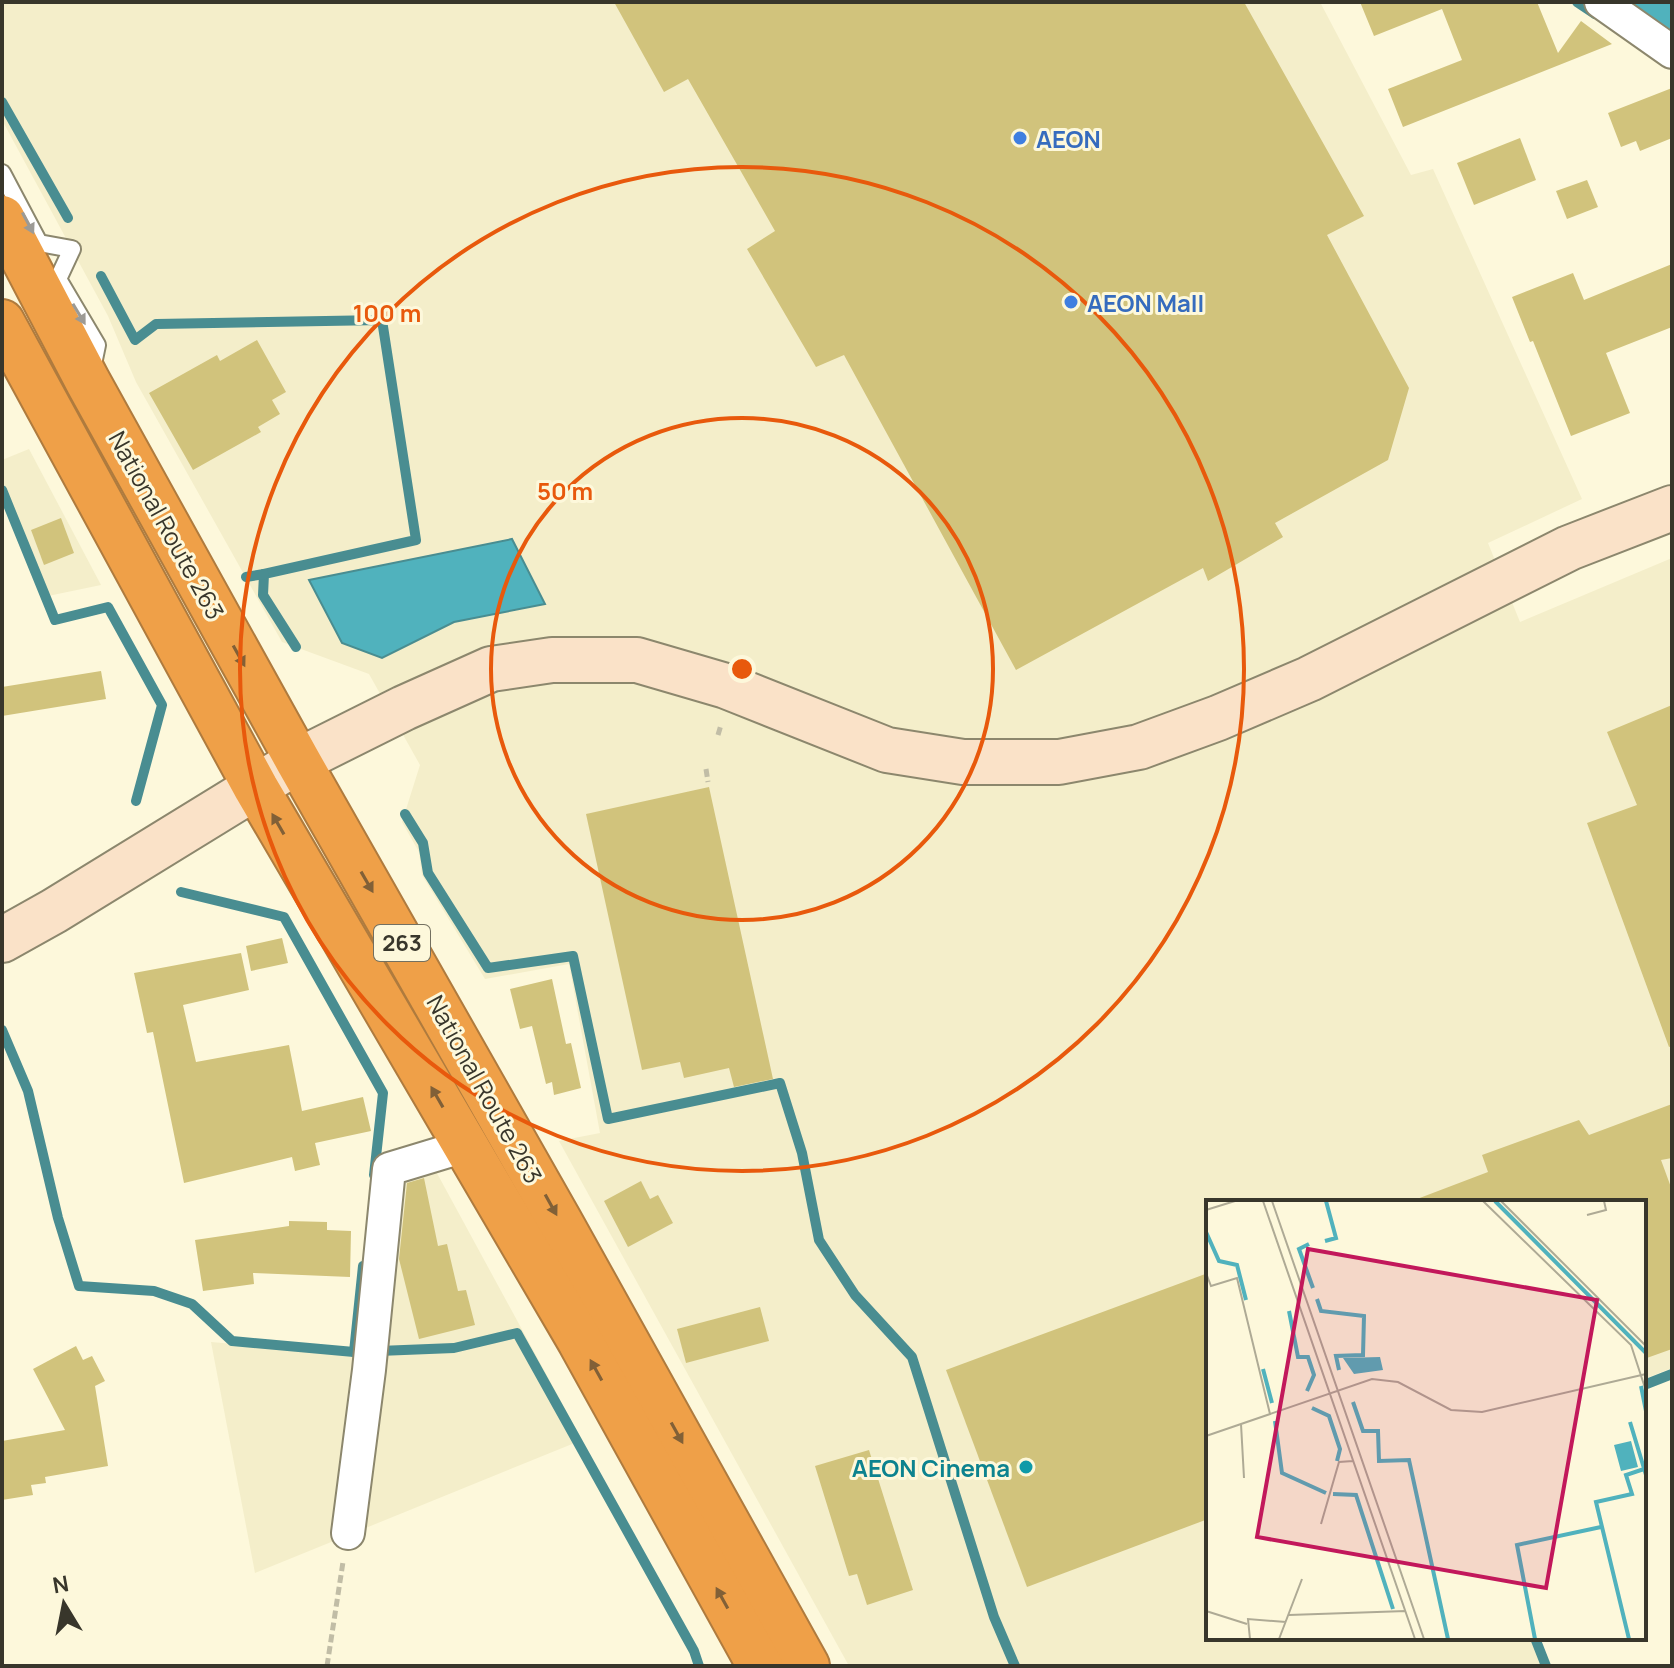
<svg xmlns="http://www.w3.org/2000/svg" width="1674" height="1668" font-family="Manrope,sans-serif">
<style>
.built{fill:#f4eeca}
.water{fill:#50b2bd;stroke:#498d91;stroke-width:2}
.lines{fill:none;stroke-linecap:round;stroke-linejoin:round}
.stream{stroke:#498d91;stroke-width:10}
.canal{stroke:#50b2bd;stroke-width:36}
.building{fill:#d1c37c}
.lane-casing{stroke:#8c876d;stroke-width:20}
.street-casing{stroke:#8c876d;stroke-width:36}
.secondary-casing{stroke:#8c876d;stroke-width:48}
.highway-casing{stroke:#af7b3e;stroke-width:48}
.path{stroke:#c1bda6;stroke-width:5;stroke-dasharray:8 4;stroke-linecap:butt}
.lane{stroke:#fff;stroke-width:16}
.street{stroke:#fff;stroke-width:32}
.secondary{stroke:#fae2c8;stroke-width:44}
.highway{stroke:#efa048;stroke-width:44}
.oneway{fill:#9c9a95}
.oneway2{fill:#816037}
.ring{fill:none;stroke:#e8590c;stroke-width:4}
.shop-dot{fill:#3f7fe0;stroke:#fdf8db;stroke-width:3}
.culture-dot{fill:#0f9aa8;stroke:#fdf8db;stroke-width:3}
.labels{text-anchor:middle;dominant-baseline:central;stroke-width:6;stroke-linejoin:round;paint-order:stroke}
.shield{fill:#fdf8db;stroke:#737060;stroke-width:2}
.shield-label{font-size:22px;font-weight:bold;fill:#38362b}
.shop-label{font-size:24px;font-weight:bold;fill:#366cbe;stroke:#fdf8db;text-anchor:start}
.street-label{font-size:24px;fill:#38362b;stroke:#fdf8db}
.culture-label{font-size:24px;font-weight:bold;fill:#0d838f;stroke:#fdf8db;text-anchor:end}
.inset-river{fill:none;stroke:#50b2bd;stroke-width:4}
.inset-road{fill:none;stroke:#aeaa95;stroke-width:2}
.view{fill:#c2185b;fill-opacity:0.15;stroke:#c2185b;stroke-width:4}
.inset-edge{fill:none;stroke:#38362b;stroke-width:4}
.centre{fill:#e8590c;stroke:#fdf8db;stroke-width:4}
.ring-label{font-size:24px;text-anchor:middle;font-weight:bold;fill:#e8590c;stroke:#fdf8db;stroke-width:6;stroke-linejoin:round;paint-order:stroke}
</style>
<rect width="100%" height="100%" fill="#fdf8db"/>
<g class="built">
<polygon points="2,2 1320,2 1411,175 1433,169 1582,499 1488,543 1520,622 1672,558 1672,1368 1644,1379 1644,1202 1208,1202 1208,1638 1533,1638 1544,1666 849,1666 559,1141 600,1133 569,964 485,979 422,875 419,852 402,822 420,765 369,674 282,642 136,382 108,316 2,120"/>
<polygon points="29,449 101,585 48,596 3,482 2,460"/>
<polygon points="432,1164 582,1440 255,1573 211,1342 372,1356 393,1168"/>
</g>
<polygon class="water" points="512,539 545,604 454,622 382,658 342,643 309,580"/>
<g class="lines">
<g class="stream">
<polyline points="1577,2 1595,14"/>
<polyline points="2,102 68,218"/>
<polyline points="101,276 135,340 156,324 382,320 416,540 264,574 263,595 296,647"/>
<polyline points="2,490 55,620 108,607 162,705 136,801"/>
<polyline points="246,577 264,574"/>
<polyline points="405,814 423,843 428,873 488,968 573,956 608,1119 780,1083 802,1153 819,1240 855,1295 912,1357 994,1617 1015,1666"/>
<polyline points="181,892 284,917 383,1093 374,1175"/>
<polyline points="2,1030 28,1091 58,1218 79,1286 154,1291 192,1304 232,1341 354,1352 454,1348 517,1333 694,1651 699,1666"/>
<polyline points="354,1352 363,1266"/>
<polyline points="1644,1385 1672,1374"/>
<polyline points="1535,1638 1546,1666"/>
</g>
<polyline class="canal" points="1649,2 1672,18"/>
</g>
<g class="building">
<polygon points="614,2 1244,2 1364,216 1327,235 1409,388 1388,460 1275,523 1283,537 1208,581 1203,568 1016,670 844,355 816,367 747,249 775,231 688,79 664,92"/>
<polygon points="1360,2 1537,2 1558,53 1581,21 1612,44 1403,127 1388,89 1462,60 1442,9 1374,36"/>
<polygon points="1672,88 1672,138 1640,151 1636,141 1621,147 1608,113"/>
<polygon points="1520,138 1536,180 1474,205 1457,163"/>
<polygon points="1587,180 1598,207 1567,219 1556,191"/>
<polygon points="1672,264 1672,327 1606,353 1630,413 1571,436 1533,341 1530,342 1512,297 1573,273 1584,300"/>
<polygon points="257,340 286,392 272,400 280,414 258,427 261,432 193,470 149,393 217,355 220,361"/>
<polygon points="61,518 74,553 44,565 31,530"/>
<polygon points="101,671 106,699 2,716 2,687"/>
<polygon points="1672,705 1672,1046 1669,1047 1587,823 1637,805 1607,732"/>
<polygon points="709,787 773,1079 734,1087 729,1068 684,1078 680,1062 642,1070 586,814"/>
<polygon points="282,938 288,963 251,971 246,946"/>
<polygon points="241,953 249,990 183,1005 196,1062 289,1045 302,1111 363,1097 371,1131 315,1143 320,1165 295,1171 292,1157 184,1183 153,1032 147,1033 134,973"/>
<polygon points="552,979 566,1044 571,1043 581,1088 554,1095 552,1082 546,1084 532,1026 520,1029 510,989"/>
<polygon points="1672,1104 1672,1158 1661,1160 1672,1190 1672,1349 1644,1359 1644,1202 1417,1202 1417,1199 1488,1172 1482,1155 1579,1120 1589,1135"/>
<polygon points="424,1178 438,1246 447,1244 458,1291 466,1290 475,1325 419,1339 399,1259 407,1183"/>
<polygon points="641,1181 650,1199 658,1195 673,1223 628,1247 604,1201"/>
<polygon points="289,1221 327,1222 327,1230 351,1231 350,1277 253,1273 254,1284 203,1291 195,1240 289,1226"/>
<polygon points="1208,1273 1208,1519 1027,1587 946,1370"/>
<polygon points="760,1307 769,1341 686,1363 677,1329"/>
<polygon points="76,1346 83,1360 92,1356 105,1381 95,1386 108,1466 45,1477 46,1483 31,1485 33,1495 2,1500 2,1441 65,1430 33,1369"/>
<polygon points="869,1450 913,1590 867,1605 857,1574 849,1576 815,1466"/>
</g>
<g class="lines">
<g class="lane-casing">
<polyline id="lane" points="2,173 39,243 72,249 58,279 97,345 92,369"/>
</g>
<g class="street-casing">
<g id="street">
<polyline points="1601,2 1672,52"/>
<polyline points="348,1533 369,1370 389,1169 465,1146"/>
</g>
</g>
<g class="secondary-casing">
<polyline id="secondary" points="2,940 54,911 298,761 404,708 491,669 552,660 637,660 726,686 887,750 963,762 1059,762 1139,747 1218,718 1309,679 1569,548 1672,508"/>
</g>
<g class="highway-casing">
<g id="highway">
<polyline points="2,218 88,382 298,761 560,1222 807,1666"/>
<polyline points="2,322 256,788 580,1341 760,1666"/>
</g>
</g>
<g class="path">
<polyline points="718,735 721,725"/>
<polyline points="706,769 708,782"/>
<polyline points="327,1666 343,1562"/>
</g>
<use href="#lane" class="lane"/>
<use href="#street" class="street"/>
<use href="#secondary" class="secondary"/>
<use href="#highway" class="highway"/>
</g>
<defs><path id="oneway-solid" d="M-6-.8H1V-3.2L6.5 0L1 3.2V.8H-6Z" transform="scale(2)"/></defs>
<g class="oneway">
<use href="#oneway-solid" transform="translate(28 223) rotate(62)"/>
<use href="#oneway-solid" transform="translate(79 314) rotate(59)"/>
</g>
<g class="oneway2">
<use href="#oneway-solid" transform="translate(239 656) rotate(61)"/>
<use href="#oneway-solid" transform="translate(278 824) rotate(-120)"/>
<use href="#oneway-solid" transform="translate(367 882) rotate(60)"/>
<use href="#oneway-solid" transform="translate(437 1097) rotate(-120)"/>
<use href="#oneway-solid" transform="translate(551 1205) rotate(61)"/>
<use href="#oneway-solid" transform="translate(596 1370) rotate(-119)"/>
<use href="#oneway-solid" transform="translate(677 1433) rotate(61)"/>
<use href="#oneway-solid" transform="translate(722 1598) rotate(-119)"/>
</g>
<g class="ring">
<circle cx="742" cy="669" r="251"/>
<circle cx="742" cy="669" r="502"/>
</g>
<g class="shop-dot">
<circle cx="1020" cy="138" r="8"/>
<circle cx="1071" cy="302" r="8"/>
</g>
<circle class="culture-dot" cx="1026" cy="1467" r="8"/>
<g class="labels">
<rect class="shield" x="374" y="925" width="56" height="36" rx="6"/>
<g class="shield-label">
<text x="402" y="943">263</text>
</g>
<g class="shop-label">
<text x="1036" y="138">AEON</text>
<text x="1087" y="302">AEON Mall</text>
</g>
<g class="street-label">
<text transform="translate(167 525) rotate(61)">National Route 263</text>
<text transform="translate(485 1089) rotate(61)">National Route 263</text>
</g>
<g class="culture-label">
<text x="1010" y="1467">AEON Cinema</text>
</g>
</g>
<g transform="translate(1206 1200)">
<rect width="440" height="440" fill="#fdf8db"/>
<path d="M174 157 177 170 148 174 137 158ZM425 241 432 267 415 271 408 245Z" fill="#50b2bd"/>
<path class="inset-river" d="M289 1 440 153M0 32 13 61 31 65 40 100M119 41 130 38 120 1M103 44 93 49 107 88M111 99 115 111 158 116 157 155 130 156 133 170M83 111 92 157H102L108 175 101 191M57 169 66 203M435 186 440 211M147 202 157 231H172L173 261 203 260 242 439M106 208 123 216 134 249 131 261M69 221 76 273 120 293M424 222 440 275M127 294 150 295 187 409M329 439 311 345 395 327M423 439 390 302 426 294 420 275 438 269"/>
<path class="inset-road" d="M57 1 209 439M66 1 218 439M277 1 425 145 440 191M295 1 440 146M0 10 29 1M381 15 400 10 398 1M0 73 5 86 31 78 64 214M35 224 38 278M0 236 166 179 192 182 245 210 276 212 440 174M115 324 133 262 147 261M0 411 41 424M83 415 200 411M44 439 42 419 80 422M73 439 96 379"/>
<path class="view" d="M102 49 391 100 340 388 51 337Z"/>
<rect width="440" height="440" class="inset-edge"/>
</g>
<circle cx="742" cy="669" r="12" class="centre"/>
<g class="ring-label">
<text x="387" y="322">100 m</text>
<text x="565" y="500">50 m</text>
</g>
<rect width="1674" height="1668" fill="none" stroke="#38362b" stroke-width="8"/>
<g transform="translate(64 1604) rotate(350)" stroke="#fdf8db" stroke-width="6" paint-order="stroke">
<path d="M0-6L14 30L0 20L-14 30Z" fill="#38362b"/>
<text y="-12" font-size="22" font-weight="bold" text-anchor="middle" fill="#38362b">N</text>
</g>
</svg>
